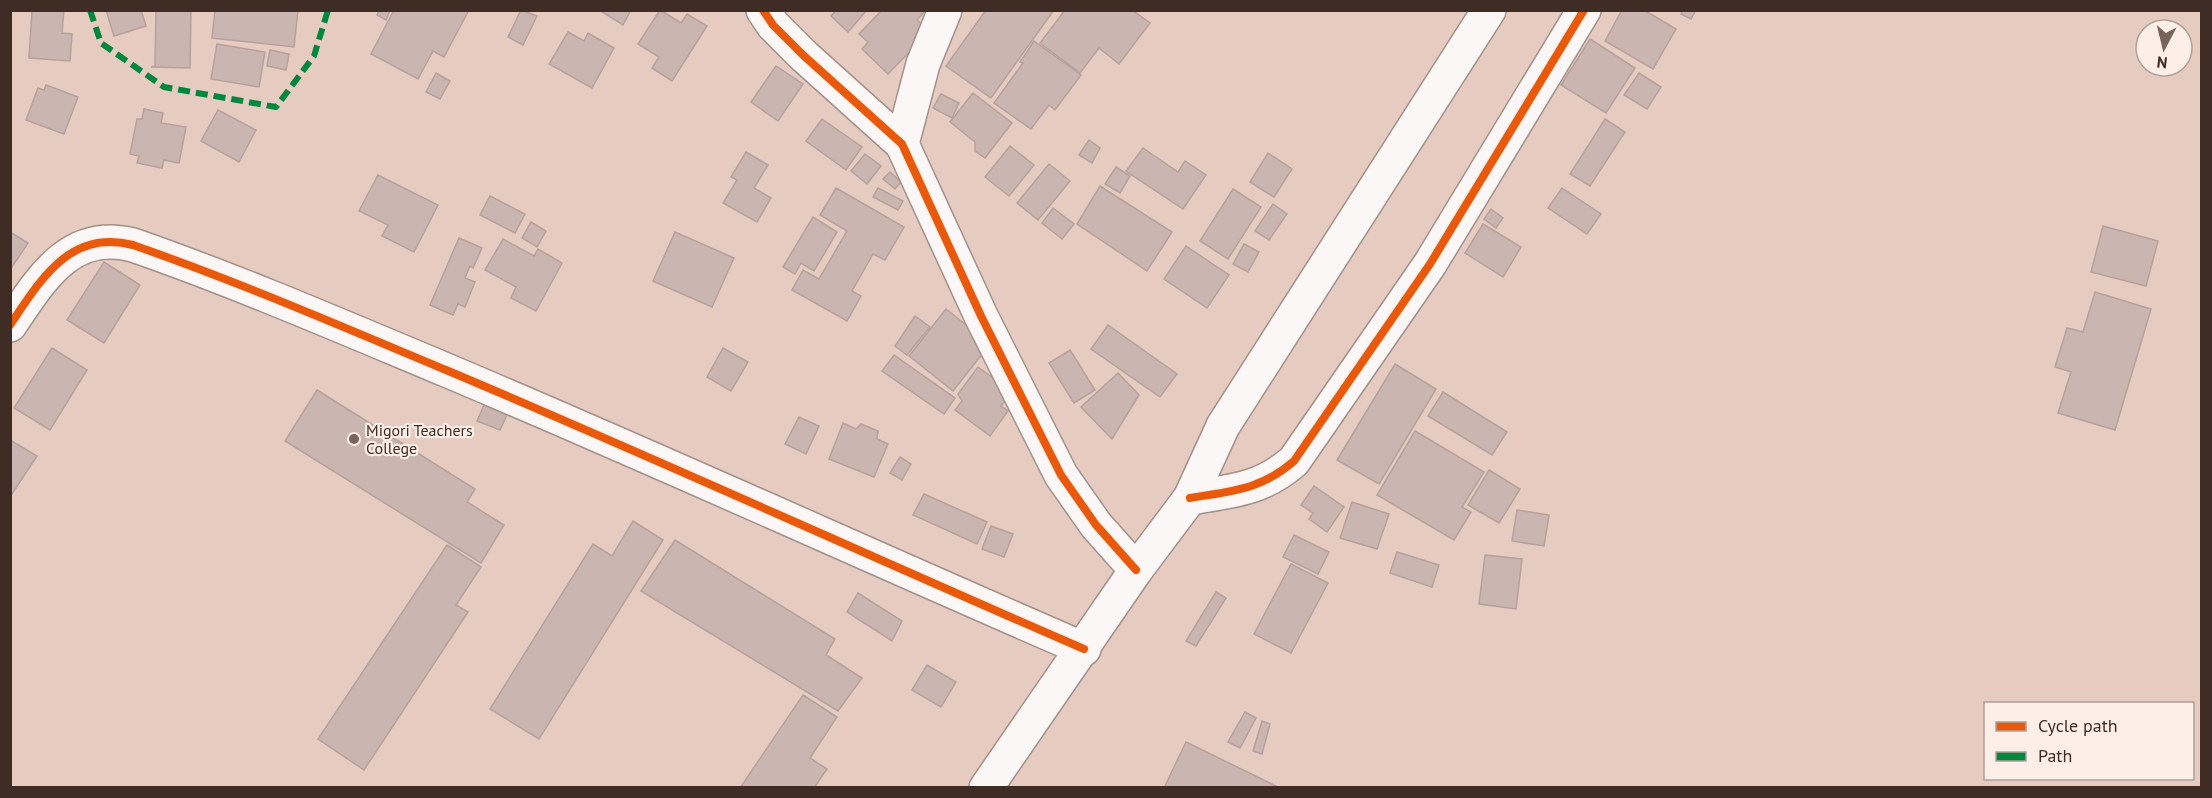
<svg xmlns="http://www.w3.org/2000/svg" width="2212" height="798" font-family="'PT Sans',sans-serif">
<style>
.building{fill:#cbb5b0;stroke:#b6a19c;stroke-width:1.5}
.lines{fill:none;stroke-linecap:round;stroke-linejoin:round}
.street-casing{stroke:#a39088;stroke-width:36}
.highway-casing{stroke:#a39088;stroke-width:36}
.street{stroke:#fbf7f6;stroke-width:33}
.highway{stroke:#fbf7f6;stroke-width:33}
.quiet{stroke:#00873e;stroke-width:6;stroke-dasharray:12 6;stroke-linecap:butt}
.cycleway-casing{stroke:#fdeee8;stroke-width:11}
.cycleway{stroke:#e8590c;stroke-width:8}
.poi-dot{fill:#79645c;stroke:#fdeee8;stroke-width:2}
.labels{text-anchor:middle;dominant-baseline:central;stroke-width:4.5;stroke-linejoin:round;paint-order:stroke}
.poi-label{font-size:16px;fill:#3e2c25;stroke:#fdeee8;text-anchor:start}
</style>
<rect width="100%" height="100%" fill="#e6cbc1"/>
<g class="building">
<polygon points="32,10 64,10 62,33 72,34 70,61 29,58"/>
<polygon points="106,10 141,10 146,26 114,36"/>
<polygon points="156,10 191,10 190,68 151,67 155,66"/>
<polygon points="215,10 298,10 294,47 212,38"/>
<polygon points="379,10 390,10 386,20 377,15"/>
<polygon points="394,10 469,10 444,57 433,51 418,79 371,54"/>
<polygon points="521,10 537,16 523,45 508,37"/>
<polygon points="599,10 631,10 623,25"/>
<polygon points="660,10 681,23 687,14 707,26 672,81 652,68 659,57 638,44"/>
<polygon points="836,10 867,10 848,32 831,16"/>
<polygon points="882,10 926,10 917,20 929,32 888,74 862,49 868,42 859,34"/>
<polygon points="986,10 1054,10 991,98 946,66"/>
<polygon points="1065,10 1132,10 1150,23 1119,64 1099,48 1080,73 1040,43"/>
<polygon points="1622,10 1644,10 1676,29 1653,69 1605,41"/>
<polygon points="1682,10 1696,10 1691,19 1681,14"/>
<polygon points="568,32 584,41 588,33 614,48 592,88 549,64"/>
<polygon points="1590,39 1635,68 1606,113 1561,85"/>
<polygon points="1034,41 1081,75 1055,110 1049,105 1031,129 994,103 1023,63 1020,62"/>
<polygon points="217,44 265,52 259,87 211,79"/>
<polygon points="270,50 289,54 286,70 267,66"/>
<polygon points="776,66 803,84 778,121 751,102"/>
<polygon points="436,73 450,81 440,99 426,92"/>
<polygon points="1639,73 1661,87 1647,109 1624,95"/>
<polygon points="46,85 78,97 64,134 26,120 38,88 44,90"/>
<polygon points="973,93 1012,123 985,158 975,151 975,142 950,122"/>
<polygon points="941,94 959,103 952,118 933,108"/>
<polygon points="144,109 163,113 161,123 186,127 179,163 164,160 162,168 137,163 139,156 130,154 137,119 142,119"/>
<polygon points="218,110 256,130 239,162 201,141"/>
<polygon points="822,119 862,147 846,170 806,141"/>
<polygon points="1605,119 1625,132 1590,186 1570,174"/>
<polygon points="1089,140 1100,148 1092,163 1079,155"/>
<polygon points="1010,146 1034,165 1009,196 985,177"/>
<polygon points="1143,148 1178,172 1185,161 1206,175 1183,209 1126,171"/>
<polygon points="746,152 768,165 754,188 771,198 757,222 723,203 737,180 731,177"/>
<polygon points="1268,153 1292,169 1274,197 1250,182"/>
<polygon points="865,154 881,166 867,184 851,171"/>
<polygon points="1049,164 1070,181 1038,220 1017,203"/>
<polygon points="1116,167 1130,176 1120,193 1105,184"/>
<polygon points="890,172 901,182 895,189 883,179"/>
<polygon points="378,175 438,205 414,252 382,236 388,225 359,211"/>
<polygon points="1100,186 1172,232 1147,271 1077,224"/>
<polygon points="836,188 904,227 885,260 873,254 852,291 861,296 847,321 792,290 803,270 819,279 847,231 820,215"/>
<polygon points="878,188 903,201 898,210 873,197"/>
<polygon points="1562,188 1601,214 1587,234 1548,208"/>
<polygon points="1233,189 1261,207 1228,259 1200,241"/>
<polygon points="490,196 525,214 515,233 480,215"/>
<polygon points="1273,204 1287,214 1269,240 1255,231"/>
<polygon points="1053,208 1074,224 1062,239 1042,223"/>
<polygon points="1491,209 1503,218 1496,228 1484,219"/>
<polygon points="813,217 837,232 814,271 801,263 795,274 783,267"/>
<polygon points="531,222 546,231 537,247 522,238"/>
<polygon points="1483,224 1521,247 1503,277 1465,253"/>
<polygon points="2103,226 2158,241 2146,286 2091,272"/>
<polygon points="10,232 28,243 10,270"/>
<polygon points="675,232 734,258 712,307 653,281"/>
<polygon points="459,238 482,248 473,268 470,266 465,278 475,282 465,307 458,304 453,315 430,305"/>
<polygon points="503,239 534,256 538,249 562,263 536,311 511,298 516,287 485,270"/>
<polygon points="1244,244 1259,252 1248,272 1233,264"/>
<polygon points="1186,246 1229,275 1207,308 1164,279"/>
<polygon points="104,262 140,285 104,343 67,320"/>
<polygon points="2095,292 2151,309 2115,430 2058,413 2071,372 2055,367 2067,328 2083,332"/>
<polygon points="946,309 990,344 953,391 909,356"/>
<polygon points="915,316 930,327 907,355 895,346"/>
<polygon points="1108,325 1177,374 1160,397 1091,349"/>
<polygon points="52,348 87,370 50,430 14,408"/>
<polygon points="723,348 748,362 731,391 707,377"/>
<polygon points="1070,350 1095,390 1074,403 1049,363"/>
<polygon points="894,355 955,398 944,414 882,371"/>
<polygon points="1395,364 1436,389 1379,484 1337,460"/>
<polygon points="978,367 1012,392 1001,406 1008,411 990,436 955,410 962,401 958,394"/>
<polygon points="1118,373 1139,395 1112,439 1081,407"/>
<polygon points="317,390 475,489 467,502 504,525 481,563 285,441"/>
<polygon points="1443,392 1507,432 1492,455 1428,416"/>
<polygon points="484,405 507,415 500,430 477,421"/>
<polygon points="799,417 819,426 806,454 785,444"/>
<polygon points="843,423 856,429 861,424 878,431 877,439 888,444 874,477 829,459"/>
<polygon points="1415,431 1484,472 1462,507 1471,512 1454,540 1377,495"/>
<polygon points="10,440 37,456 10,497"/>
<polygon points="900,457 911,464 902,480 890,473"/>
<polygon points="1489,470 1520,489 1499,523 1468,505"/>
<polygon points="1314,486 1344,507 1327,532 1309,519 1313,513 1301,505"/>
<polygon points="924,494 987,522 977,544 913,515"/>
<polygon points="1352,502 1389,514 1377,549 1340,538"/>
<polygon points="1517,510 1549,515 1544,546 1512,541"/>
<polygon points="633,521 663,540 539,739 490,709 593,544 612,556"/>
<polygon points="991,526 1013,534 1004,557 982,549"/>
<polygon points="1294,535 1329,552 1318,574 1283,557"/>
<polygon points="675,540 835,639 826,655 862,678 838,711 641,591"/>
<polygon points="447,545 481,567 456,605 468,612 364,770 318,739"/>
<polygon points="1397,552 1439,565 1432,587 1390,573"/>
<polygon points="1485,555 1522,559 1516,609 1479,604"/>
<polygon points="1291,564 1328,583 1291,653 1254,634"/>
<polygon points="1216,592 1226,598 1196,646 1186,641"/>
<polygon points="858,593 902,621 892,641 847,612"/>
<polygon points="927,665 956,682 941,707 912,690"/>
<polygon points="803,695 837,717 810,758 827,769 814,788 740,788"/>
<polygon points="1245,712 1256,718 1240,748 1228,742"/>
<polygon points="1262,721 1270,724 1262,754 1253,751"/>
<polygon points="1186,742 1280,788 1164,788"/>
</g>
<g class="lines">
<g class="street-casing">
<g id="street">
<polyline points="763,10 773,25 803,55 902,144 981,316 1061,475 1096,525 1136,570"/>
<polyline points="902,144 923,64 945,10"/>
<path d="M10 325C41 279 70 229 133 245 239 282 343 327 446 370 660 460 871 557 1084 649"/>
<path d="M1190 498C1231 491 1261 490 1294 461L1430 264 1584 10"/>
</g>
</g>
<g class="highway-casing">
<polyline id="highway" points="986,788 1136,570 1190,498 1223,426 1489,10"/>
</g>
<use href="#street" class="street"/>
<use href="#highway" class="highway"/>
<polyline class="quiet" points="90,10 101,43 164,87 276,107 314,56 328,10"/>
<g class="cycleway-casing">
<g id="cycleway">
<polyline points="763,10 773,25 803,55 902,144 981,316 1061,475 1096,525 1136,570"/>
<path d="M10 325C41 279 70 229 133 245 239 282 343 327 446 370 660 460 871 557 1084 649"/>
<path d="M1190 498C1231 491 1261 490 1294 461L1430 264 1584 10"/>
</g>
</g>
<use href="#cycleway" class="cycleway"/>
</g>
<circle class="poi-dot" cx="354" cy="439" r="6"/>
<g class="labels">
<g class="poi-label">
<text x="366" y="430">Migori Teachers<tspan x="366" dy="18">College</tspan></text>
</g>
</g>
<rect width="2212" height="798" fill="none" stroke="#3e2c25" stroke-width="24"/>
<rect x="1984" y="702" width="210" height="78" fill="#fdeee8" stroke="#b1a09a" stroke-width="1.5"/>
<rect x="1996" y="722" width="30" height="9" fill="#e8590c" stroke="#b1a09a" stroke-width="1.5"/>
<text x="2038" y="732" font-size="18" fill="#3e2c25">Cycle path</text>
<rect x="1996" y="752" width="30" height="9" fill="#00873e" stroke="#b1a09a" stroke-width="1.5"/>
<text x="2038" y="762" font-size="18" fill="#3e2c25">Path</text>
<g transform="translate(2164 48) rotate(187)"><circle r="28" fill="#fdeee8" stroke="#b1a09a" stroke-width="1.5"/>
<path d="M0-4.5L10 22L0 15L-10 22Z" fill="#79645c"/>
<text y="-9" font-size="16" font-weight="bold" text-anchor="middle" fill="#3e2c25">N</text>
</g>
</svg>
